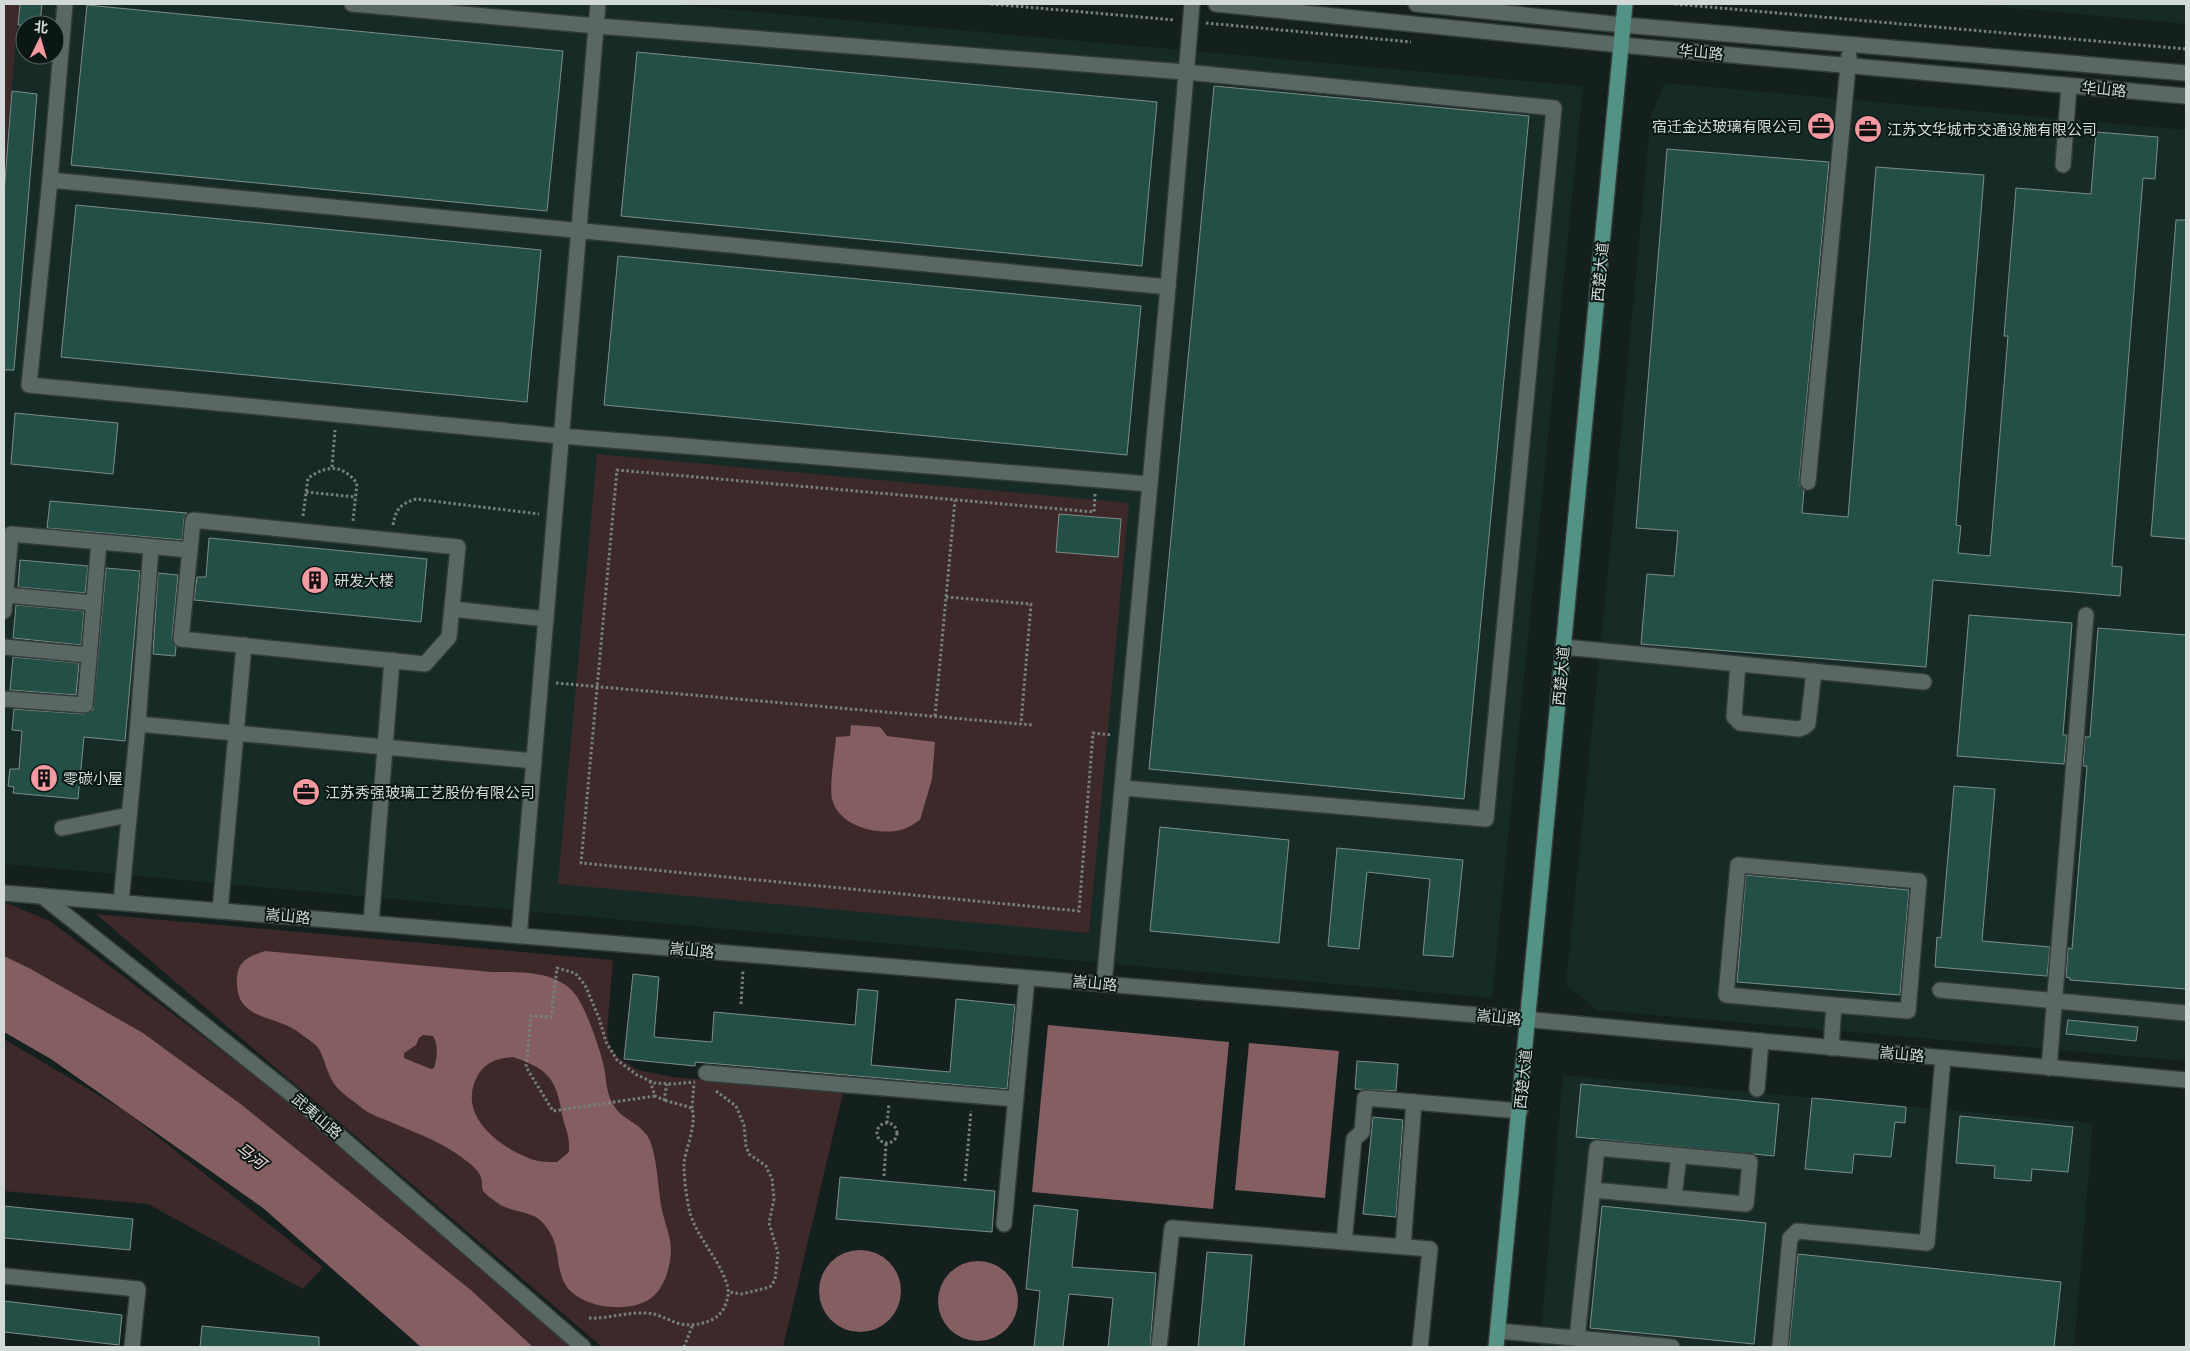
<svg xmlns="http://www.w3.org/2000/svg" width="2190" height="1351" font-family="'Space Grotesk','Noto Sans SC',sans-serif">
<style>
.built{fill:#162b26;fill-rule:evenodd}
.green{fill:#3e292a}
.water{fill:#845e60;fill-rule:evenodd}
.building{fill:#244f46;stroke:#7d8d89}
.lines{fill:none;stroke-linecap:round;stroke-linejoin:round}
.minor-casing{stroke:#333b39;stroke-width:18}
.major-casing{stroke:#333b39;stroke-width:18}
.path{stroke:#76817e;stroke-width:3;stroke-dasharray:2.5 2.5;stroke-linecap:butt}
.minor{stroke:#5a6864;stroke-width:15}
.major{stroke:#539386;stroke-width:15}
.labels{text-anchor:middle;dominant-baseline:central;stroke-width:4;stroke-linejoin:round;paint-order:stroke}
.street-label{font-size:15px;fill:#d1dad7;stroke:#0a1714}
.poi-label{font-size:15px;fill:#d1dad7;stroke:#0a1714;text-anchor:start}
.water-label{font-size:16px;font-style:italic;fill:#f6d9da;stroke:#0a1714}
</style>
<rect width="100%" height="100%" fill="#13201d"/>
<g class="built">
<path d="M19 4H669L1583 86 1492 998 4 864V179ZM25 25H55V55H25Z"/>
<polygon points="1968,4 2186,4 2186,24"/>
<polygon points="1665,83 2186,130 2186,1061 1596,1010 1566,984 1609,562 1651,115"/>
<polygon points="1563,1075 2093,1123 2074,1347 1540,1347"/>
</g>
<g class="green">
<polygon points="4,4 19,4 4,179"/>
<polygon points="597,454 1129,503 1089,933 558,884"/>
<polygon points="4,902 50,921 333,1135 572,1347 533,1347 472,1291 242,1105 143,1033 31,969 4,956"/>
<polygon points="96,914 613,960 607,1032 610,1047 619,1058 638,1070 674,1077 843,1093 783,1347 602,1347"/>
<polygon points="4,1039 125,1111 323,1267 303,1289 148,1204 4,1191"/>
</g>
<g class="water">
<path d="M851 725 880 727 887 736 935 742 932 779 920 820C912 825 905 830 895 831 871 834 838 824 832 799 829 785 835 752 836 737L850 736Z"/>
<path d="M265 951 492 972C519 972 556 970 575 994 586 1008 600 1049 604 1067 606 1077 606 1088 610 1098 619 1120 633 1118 646 1134 657 1146 658 1192 662 1210 665 1224 671 1237 671 1251 670 1267 665 1288 651 1298 629 1315 574 1308 563 1280 554 1257 562 1244 542 1222 533 1211 511 1212 499 1204 495 1201 486 1195 483 1191 481 1186 483 1180 480 1175 477 1168 464 1159 457 1154 436 1139 410 1131 386 1120 378 1117 370 1114 363 1109 354 1101 342 1094 335 1085 327 1074 326 1063 320 1051 317 1044 307 1039 301 1034 275 1013 234 1023 237 977 238 960 250 956 265 951ZM423 1035 433 1036C439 1046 437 1058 434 1068L431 1069 404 1058V1053L416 1045 419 1038ZM513 1057C548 1069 556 1078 562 1114 565 1130 570 1133 569 1152L557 1162C549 1162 541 1162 534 1160 501 1149 458 1117 476 1079 483 1063 496 1058 513 1057Z"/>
<polygon points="4,956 31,969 143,1033 242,1105 472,1291 533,1347 421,1347 263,1208 51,1059 4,1032"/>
<polygon points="1048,1025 1229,1042 1213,1209 1032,1192"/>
<polygon points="1249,1043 1339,1051 1325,1198 1235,1190"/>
<circle cx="860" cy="1291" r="41"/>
<circle cx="978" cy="1301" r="40"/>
</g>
<g class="building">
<polygon points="20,4 42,4 40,25 18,25"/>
<polygon points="87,5 563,51 547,211 71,165"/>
<polygon points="637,52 1157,102 1142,266 621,216"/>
<polygon points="1214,86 1529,116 1464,799 1149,769"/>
<polygon points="12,91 37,94 14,370 4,370 4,193"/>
<polygon points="2096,132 2158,137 2155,179 2143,178 2112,566 2122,567 2120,596 1933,580 1926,667 1641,644 1647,574 1674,576 1678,531 1636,528 1667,149 1829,162 1799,481 1800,486 1804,490 1802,513 1848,517 1876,167 1984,175 1956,525 1961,526 1958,553 1990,556 2008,336 2004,336 2016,188 2091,194"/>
<polygon points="76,205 541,250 527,402 61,357"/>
<polygon points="2176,220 2186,220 2186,539 2151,536"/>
<polygon points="618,256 1141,306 1127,455 604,405"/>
<polygon points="15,413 118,423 113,474 11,464"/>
<polygon points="50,501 187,513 184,519 182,540 47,528"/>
<polygon points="1059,514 1121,519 1118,557 1056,552"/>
<polygon points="209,538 427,559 421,622 194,600 197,577 206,577"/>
<polygon points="20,560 88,566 85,593 18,587"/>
<polygon points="106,568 140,571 125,741 84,737 78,799 13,793 14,787 8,786 10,769 19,769 22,731 12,730 14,709 84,714 93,710"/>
<polygon points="158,573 178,575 172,638 176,647 175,656 153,654"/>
<polygon points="16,605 84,611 81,645 13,638"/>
<polygon points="1969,615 2072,623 2063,735 2067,735 2064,764 1957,756"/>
<polygon points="2098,628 2186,635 2186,989 2070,980 2070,978 2066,977 2068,948 2072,949 2087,766 2083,766 2085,737 2090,737"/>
<polygon points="13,657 79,663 76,695 10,690"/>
<polygon points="1954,786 1995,789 1982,941 2050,947 2047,976 1935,967 1937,937 1941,938"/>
<polygon points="1160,827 1289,840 1279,943 1150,931"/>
<polygon points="1337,848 1463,860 1453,957 1423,955 1430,879 1367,872 1359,949 1328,946"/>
<polygon points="1746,875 1909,890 1900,995 1737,982"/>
<polygon points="633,974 659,977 654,1037 712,1042 714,1012 855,1025 858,989 878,991 871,1065 950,1072 956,999 1015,1005 1007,1089 695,1062 695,1066 624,1059"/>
<polygon points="2068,1020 2138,1027 2136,1041 2066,1034"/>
<polygon points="1357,1061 1398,1064 1396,1091 1355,1089"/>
<polygon points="1581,1084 1779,1104 1774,1156 1576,1137"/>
<polygon points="1812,1098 1906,1107 1905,1123 1895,1122 1891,1157 1854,1154 1852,1173 1805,1169"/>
<polygon points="1960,1116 2073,1127 2068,1172 2032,1169 2031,1181 1994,1178 1995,1166 1956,1163"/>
<polygon points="1373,1117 1403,1120 1396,1217 1363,1214"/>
<polygon points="840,1177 995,1191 992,1232 836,1219"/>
<polygon points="1034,1205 1078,1210 1072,1267 1156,1273 1150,1347 1108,1347 1113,1298 1069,1294 1063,1347 1034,1347 1040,1291 1026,1289"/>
<polygon points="4,1206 133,1219 130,1250 4,1238"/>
<polygon points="1602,1206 1766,1223 1754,1344 1590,1328"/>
<polygon points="1207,1252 1252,1255 1244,1347 1198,1347"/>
<polygon points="1798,1254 2061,1282 2054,1347 1789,1347"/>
<polygon points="4,1301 122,1315 119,1345 4,1332"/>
<polygon points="202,1326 319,1337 319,1347 200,1347"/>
</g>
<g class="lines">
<g class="minor-casing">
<g id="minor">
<polyline points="65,4 50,180 29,385 561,436 1150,484"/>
<polyline points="352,4 597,26 1185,72 1554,108 1486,819 1123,788"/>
<polyline points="1216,4 1621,45 2186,96"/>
<polyline points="1416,4 1623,25 2186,73"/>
<polyline points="2063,165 2069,86"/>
<polyline points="50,180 1168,287"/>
<polyline points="1808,482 1849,56"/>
<polygon points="193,520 458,547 449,637 425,664 181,639"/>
<polyline points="151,547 138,724 534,761"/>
<polyline points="5,595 94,603"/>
<polyline points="452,609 546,619"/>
<polyline points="4,611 11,534 190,550"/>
<polyline points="4,647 89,655"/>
<polyline points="1564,647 1924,682"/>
<polyline points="1738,664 1734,717 1740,723 1799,729 1804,727 1808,724 1814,671"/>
<polyline points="4,699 85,705 99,542"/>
<polyline points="62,828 129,815"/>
<polyline points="4,893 1490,1016 2186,1080"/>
<polyline points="42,896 291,1094 583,1347"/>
<polyline points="121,902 138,724"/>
<polyline points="220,911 244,645"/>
<polyline points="371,923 392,660"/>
<polyline points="519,936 598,4"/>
<polyline points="1104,984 1168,287 1192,4"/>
<polyline points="1940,990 2186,1013"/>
<polyline points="1831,1048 1834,1005 1726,995 1738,865 1919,881 1908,1011 1834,1005"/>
<polyline points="2049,1068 2086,615"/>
<polyline points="706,1073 1016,1099"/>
<polyline points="1757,1089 1761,1041"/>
<polyline points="1674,1197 1679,1156"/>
<polyline points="1004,1224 1027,978"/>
<polyline points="1344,1242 1354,1139 1362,1132 1365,1098 1414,1102"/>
<polyline points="1403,1246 1414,1102 1520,1111"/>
<polyline points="4,1276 138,1289 132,1347"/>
<polyline points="1498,1331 1672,1347"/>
<polyline points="1577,1338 1597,1148 1750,1162 1746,1204 1593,1190"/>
<polyline points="1159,1347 1172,1228 1430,1249 1420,1347"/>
<polyline points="1780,1347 1790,1238 1797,1231 1927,1243 1943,1058"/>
</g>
</g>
<g class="major-casing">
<polyline id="major" points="1496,1347 1625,4"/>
</g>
<g class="path">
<polyline points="991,4 1175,20"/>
<polyline points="1675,4 2186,49"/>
<polyline points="1206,23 1411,42"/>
<polyline points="332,467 335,430"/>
<polyline points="306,492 356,497"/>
<polyline points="1095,494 1094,512 617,470 581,863 1079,911 1093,733 1112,735"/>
<path d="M303 516 308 478C328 465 341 464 357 483L353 521"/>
<path d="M393 525C396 508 401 504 416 499L539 514"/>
<polyline points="946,597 1031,604 1021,724"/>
<polyline points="556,683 1032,725"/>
<polyline points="935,716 955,500"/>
<polyline points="741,1004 743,970"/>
<polyline points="650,1081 655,1096 664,1100 667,1084"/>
<polyline points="716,1091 736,1106 744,1125 746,1146 749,1154 766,1166 772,1179 774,1199 769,1223 778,1253 775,1280 770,1287 742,1294 729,1292"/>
<polyline points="655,1096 553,1111 526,1067 531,1016 551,1017 557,968 575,973 585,985 599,1018 606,1042 617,1060 637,1075 654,1083 673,1084 695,1082"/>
<polyline points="692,1108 694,1083"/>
<polyline points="887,1123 889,1104"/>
<circle cx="887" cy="1133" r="10"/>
<polyline points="884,1176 886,1143"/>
<polyline points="965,1181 971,1111"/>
<path d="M589 1318C608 1319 626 1312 645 1313 659 1313 668 1321 681 1324 696 1327 717 1322 724 1308 729 1297 730 1290 725 1279 716 1255 695 1235 689 1209 686 1194 684 1178 684 1164 686 1146 697 1125 692 1108L664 1100"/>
<polyline points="684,1347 693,1324"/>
</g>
<use href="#minor" class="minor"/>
<use href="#major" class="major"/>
</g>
<defs>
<g id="office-disc" transform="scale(1.4375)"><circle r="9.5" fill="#f49aa1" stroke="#0a1714"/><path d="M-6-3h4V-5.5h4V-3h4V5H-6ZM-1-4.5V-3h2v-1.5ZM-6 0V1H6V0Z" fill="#111"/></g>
<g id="building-disc" transform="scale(1.4375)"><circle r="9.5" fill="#f49aa1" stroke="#0a1714"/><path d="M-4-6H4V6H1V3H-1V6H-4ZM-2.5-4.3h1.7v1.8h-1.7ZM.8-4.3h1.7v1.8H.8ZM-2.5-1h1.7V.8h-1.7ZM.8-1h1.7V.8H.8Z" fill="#111"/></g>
</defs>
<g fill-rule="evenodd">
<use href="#office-disc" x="1821" y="126"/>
<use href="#office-disc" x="1868" y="129"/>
<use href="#building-disc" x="315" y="580"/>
<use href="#building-disc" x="44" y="778"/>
<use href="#office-disc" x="306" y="792"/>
</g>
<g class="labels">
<g class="street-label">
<text transform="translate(1701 52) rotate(5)">华山路</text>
<text transform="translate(2104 89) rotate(5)">华山路</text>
<text transform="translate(1600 272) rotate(-85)">西楚大道</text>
<text transform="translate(1561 676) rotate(-85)">西楚大道</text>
<text transform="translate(288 916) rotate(5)">嵩山路</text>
<text transform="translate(692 950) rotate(5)">嵩山路</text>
<text transform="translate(1095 983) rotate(5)">嵩山路</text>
<text transform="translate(1499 1017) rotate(5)">嵩山路</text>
<text transform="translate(1902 1054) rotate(5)">嵩山路</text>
<text transform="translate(1523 1079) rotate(-84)">西楚大道</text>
<text transform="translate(317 1116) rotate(41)">武夷山路</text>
</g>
<g class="poi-label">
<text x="1802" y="126" text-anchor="end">宿迁金达玻璃有限公司</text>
<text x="1887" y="129">江苏文华城市交通设施有限公司</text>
<text x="334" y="580">研发大楼</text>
<text x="63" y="778">零碳小屋</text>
<text x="325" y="792">江苏秀强玻璃工艺股份有限公司</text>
</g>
<g class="water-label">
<text transform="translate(251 1156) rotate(38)">马河</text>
</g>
</g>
<rect width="2190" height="1351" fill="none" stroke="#d1dad7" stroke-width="10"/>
<g transform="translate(40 40) rotate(5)"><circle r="24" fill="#0a1714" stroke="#5a6562"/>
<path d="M0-4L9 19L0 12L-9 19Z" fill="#f49aa1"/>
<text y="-8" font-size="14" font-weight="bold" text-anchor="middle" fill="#d1dad7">北</text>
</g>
</svg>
